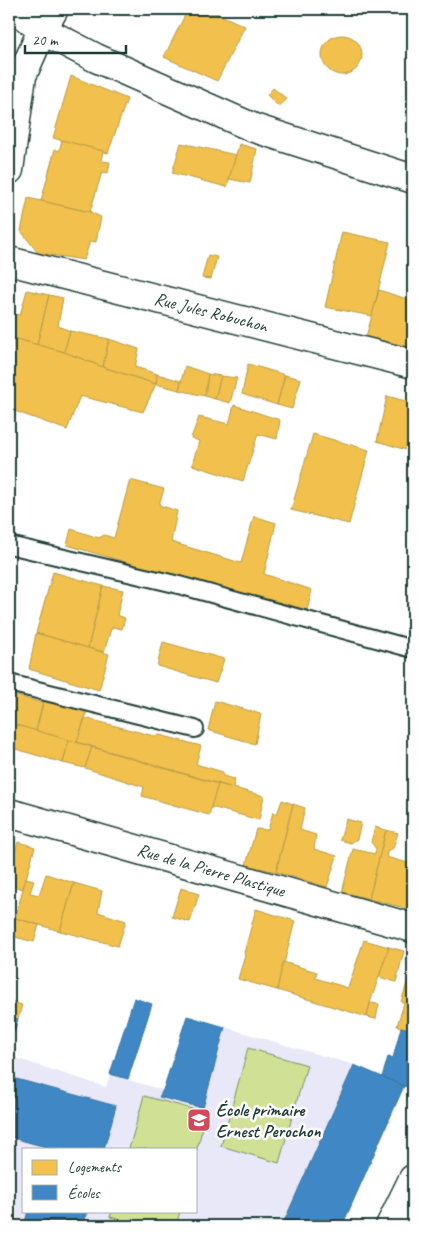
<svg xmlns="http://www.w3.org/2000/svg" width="422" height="1235" font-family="Caveat,sans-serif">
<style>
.built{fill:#e8e8f8;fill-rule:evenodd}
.green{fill:#d0e195;stroke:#788f64}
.homes{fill:#f2c14e;stroke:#b39946}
.schools{fill:#3f88c5;stroke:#35729a}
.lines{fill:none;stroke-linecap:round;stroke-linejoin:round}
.service-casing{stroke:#1f3d34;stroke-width:20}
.minor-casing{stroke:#1f3d34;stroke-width:31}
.tertiary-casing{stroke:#1f3d34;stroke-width:31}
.service{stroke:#fff;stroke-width:16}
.minor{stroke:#fff;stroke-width:28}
.tertiary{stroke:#fff;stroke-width:28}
.labels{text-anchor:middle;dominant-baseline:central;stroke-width:5;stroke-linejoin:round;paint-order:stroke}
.street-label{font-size:18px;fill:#1f3d34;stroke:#fff}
.poi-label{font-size:18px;font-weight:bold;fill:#1f3d34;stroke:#fff;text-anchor:start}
</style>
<rect width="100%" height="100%" fill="#fff"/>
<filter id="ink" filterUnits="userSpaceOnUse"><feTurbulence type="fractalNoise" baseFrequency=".02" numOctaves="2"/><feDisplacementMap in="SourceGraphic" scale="10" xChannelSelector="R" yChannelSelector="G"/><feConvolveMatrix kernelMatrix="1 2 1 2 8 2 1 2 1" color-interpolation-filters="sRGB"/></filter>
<g filter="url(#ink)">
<path class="built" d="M134 998 152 1004 128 1080 163 1090 187 1016 354 1065 404 1086 342 1226H9V1056L106 1087ZM24 1149H196V1211H24Z"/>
<g class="green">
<polygon points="248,1048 307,1065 279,1163 221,1146"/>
<polygon points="144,1096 207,1113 196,1152 196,1149 129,1149"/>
<polygon points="112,1211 180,1211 176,1226 143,1226 110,1217"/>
</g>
<g class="homes">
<polygon points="188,9 207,9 245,26 217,81 164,57"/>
<circle cx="342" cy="55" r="20"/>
<polygon points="71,76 127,99 108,153 53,138"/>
<polygon points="273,88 287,99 279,107 267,95"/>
<polygon points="62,140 103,151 101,161 110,162 108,173 102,172 90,212 41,201 55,149 59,151"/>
<polygon points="181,143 236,155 227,187 172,173"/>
<polygon points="239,144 257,149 250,183 229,179"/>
<polygon points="28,198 90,212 101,217 96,242 90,241 84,260 38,253 21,231"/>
<polygon points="342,232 390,242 372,316 325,307"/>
<polygon points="208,255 217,257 211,279 202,278"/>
<polygon points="27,290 49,295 37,345 10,337 12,314 20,315"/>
<polygon points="379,290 413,301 413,348 366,337"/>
<polygon points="49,295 63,298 58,326 70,331 64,352 37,345"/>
<polygon points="70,331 109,339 103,367 64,352"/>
<polygon points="10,337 64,352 103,367 156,384 143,412 80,396 67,430 9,409 9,346"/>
<polygon points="109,339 139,349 135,367 157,374 156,384 103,367"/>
<polygon points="248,364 285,375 277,405 242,394"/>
<polygon points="185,366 208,374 205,396 179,390"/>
<polygon points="157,374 181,381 179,390 156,384"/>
<polygon points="208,374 221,376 215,399 205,396"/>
<polygon points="285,375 301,379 292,409 277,405"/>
<polygon points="221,376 237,378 230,403 215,399"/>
<polygon points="387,396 413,403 413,452 377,441"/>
<polygon points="234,405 280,420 277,439 258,434 243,481 192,465 199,441 191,438 199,417 229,424"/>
<polygon points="313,434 369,450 349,524 291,510"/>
<polygon points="130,480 164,489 159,505 177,511 171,542 241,563 254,516 276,523 264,574 312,590 306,615 67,545 71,529 99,538 104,535 114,538"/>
<polygon points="53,572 103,586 88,648 36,633"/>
<polygon points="103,586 123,590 117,615 125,618 122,629 113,627 113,629 111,629 104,652 88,648"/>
<polygon points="36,633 109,654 99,690 29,669"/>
<polygon points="163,642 224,659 216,683 157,666"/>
<polygon points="9,694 43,703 36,731 9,723"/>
<polygon points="44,699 87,711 77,742 36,731"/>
<polygon points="215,701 261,714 255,744 208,730"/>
<polygon points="85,718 154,736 160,735 201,746 196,764 223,772 223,776 235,779 233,788 77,742"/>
<polygon points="9,723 69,740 63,763 9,747"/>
<polygon points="69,740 92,747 85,768 63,763"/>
<polygon points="92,747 218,784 209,815 142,796 144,787 85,768"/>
<polygon points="218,784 264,796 259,820 211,807"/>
<polygon points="282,800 293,804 276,872 246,865 256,829 268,830 273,812 277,814"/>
<polygon points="293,804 305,808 300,830 316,835 314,849 337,856 327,887 276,872"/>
<polygon points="346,819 361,823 357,839 351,843 340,840"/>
<polygon points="375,827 386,830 369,899 342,892 353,849 375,854 376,849 371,842"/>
<polygon points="386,830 398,833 393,848 387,852 386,857 408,863 413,840 413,910 369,899"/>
<polygon points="18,842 35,847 23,889 9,885 9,850 15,852"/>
<polygon points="46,874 74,883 60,931 15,918 26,878 34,880 30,893 39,895"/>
<polygon points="74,883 102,891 98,912 126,921 118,946 60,931"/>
<polygon points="181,888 199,894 190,922 172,917"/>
<polygon points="256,909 295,921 277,990 238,979 245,955 244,953"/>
<polygon points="15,918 39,925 34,942 11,936"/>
<polygon points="364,940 389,947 370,1003 367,1017 277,990 283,962 317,972 315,978 348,988"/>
<polygon points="389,947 404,951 396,982 379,977"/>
<polygon points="409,977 413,978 413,1030 397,1026 404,1003 401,1002"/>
<polygon points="9,1001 22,1005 18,1019 9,1017"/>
<polygon points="370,1003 379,1004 376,1019 367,1017"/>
</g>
<g class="schools">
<polygon points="134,998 152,1004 128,1079 110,1074"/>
<polygon points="187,1016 225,1027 203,1108 159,1097 163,1090"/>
<polygon points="9,1017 18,1019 14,1032 9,1031"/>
<polygon points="401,1027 413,1030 413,1088 404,1086 382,1077 388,1057 393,1058"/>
<polygon points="354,1065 404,1086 351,1206 342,1226 282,1226"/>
<polygon points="9,1077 116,1106 104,1149 45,1149 46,1147 9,1137"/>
<polygon points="28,1211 87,1211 83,1226 24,1226"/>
</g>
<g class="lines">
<g class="service-casing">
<g id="service">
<polyline points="9,545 175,584 413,649"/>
<polyline points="9,683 195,729"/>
</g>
</g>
<g class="minor-casing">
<g id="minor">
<polyline points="16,9 42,30 96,58 254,128 413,179"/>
<polyline points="9,261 413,364"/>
<polyline points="9,813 413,928"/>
<polyline points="390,1226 413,1179"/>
</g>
</g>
<g class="tertiary-casing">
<polyline id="tertiary" points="9,170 22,76 42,30 54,9"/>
</g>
<use href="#service" class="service"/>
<use href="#minor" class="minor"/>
<use href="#tertiary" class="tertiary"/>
</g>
</g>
<defs>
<g id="school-square" transform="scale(1.25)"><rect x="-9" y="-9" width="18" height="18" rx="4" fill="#d1495b" stroke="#fff"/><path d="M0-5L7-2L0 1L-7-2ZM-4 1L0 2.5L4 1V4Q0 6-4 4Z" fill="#fff"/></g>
</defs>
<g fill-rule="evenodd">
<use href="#school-square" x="199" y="1120"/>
</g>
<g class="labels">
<g class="street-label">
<text transform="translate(211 312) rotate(14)">Rue Jules Robuchon</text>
<text transform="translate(211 870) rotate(16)">Rue de la Pierre Plastique</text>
</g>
<g class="poi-label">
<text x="216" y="1110">École primaire<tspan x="216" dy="21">Ernest Perochon</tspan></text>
</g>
</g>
<rect width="422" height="1235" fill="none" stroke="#fff" stroke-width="30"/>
<rect x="15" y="15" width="392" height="1205" fill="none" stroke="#1f3d34" stroke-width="2" filter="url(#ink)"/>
<rect x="22" y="1148" width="175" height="65" fill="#ffffff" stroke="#a5b1ae"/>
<rect x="32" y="1160" width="25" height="15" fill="#f2c14e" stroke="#a5b1ae"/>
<text x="68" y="1172" font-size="15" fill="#1f3d34">Logements</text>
<rect x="32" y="1185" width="25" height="15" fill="#3f88c5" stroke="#a5b1ae"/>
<text x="68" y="1198" font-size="15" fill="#1f3d34">Écoles</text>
<path d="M25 45v8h101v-8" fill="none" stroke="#1f3d34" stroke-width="2.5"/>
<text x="32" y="45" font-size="15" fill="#1f3d34" stroke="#ffffff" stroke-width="4" paint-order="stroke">20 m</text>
</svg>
